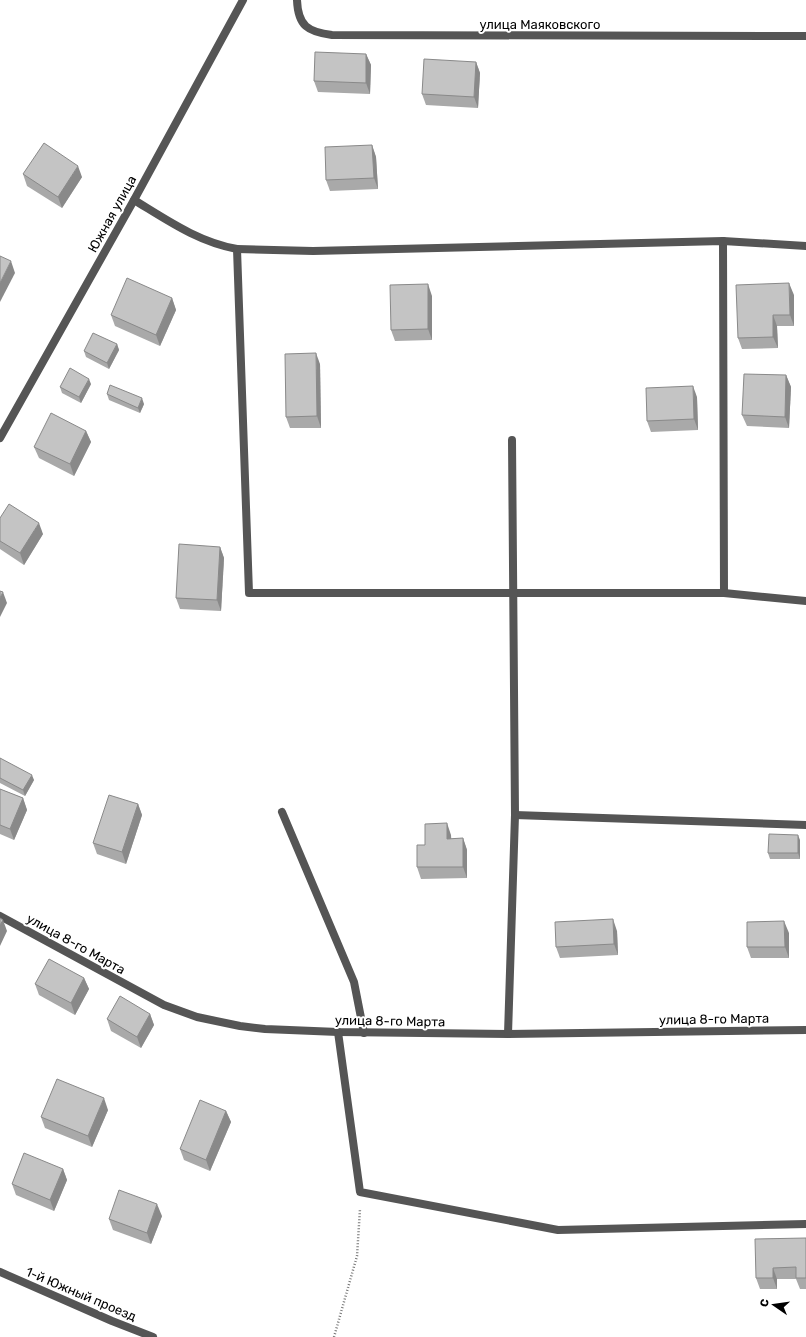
<svg xmlns="http://www.w3.org/2000/svg" width="806" height="1337" font-family="Rubik,sans-serif">
<style>
.lines{fill:none;stroke-linecap:round;stroke-linejoin:round}
.path{stroke:#777;stroke-width:2.5;stroke-dasharray:1 2;stroke-linecap:butt}
.service{stroke:#555;stroke-width:8}
.minor{stroke:#555;stroke-width:8}
.wall{fill:#a9a9a9}
.shaded-wall{fill:#898989}
.building{fill:#c4c4c4;stroke:#898989}
.labels{text-anchor:middle;dominant-baseline:central;stroke-width:4;stroke-linejoin:round;paint-order:stroke}
.street-label{font-size:13px;fill:#000;stroke:#fff}
</style>
<rect width="100%" height="100%" fill="#fff"/>
<g class="lines">
<polyline class="path" points="334,1337 357,1256 360,1209"/>
<g class="service">
<polyline points="723,241 724,593"/>
<polyline points="282,812 354,982 364,1033"/>
</g>
<g class="minor">
<path d="M297 0C298 26 308 32 332 35L806 36"/>
<path d="M134 200C167 220 198 242 237 249L249 593H724L806 601"/>
<polyline points="237,249 313,251 723,241 806,246"/>
<polyline points="0,438 134,200 243,0"/>
<polyline points="515,815 806,825"/>
<polyline points="0,916 164,1005 197,1017 240,1026 265,1029 338,1032 508,1034 806,1030"/>
<polyline points="338,1032 360,1192 558,1230 806,1224"/>
<polyline points="508,1034 515,815 512,440"/>
<polyline points="0,1272 112,1321 153,1337"/>
</g>
</g>
<g class="wall">
<polygon points="366,54 371,65 370,94 318,92 314,81"/>
<polygon points="476,62 480,73 478,108 426,105 422,94"/>
<polygon points="372,145 376,157 378,189 330,191 326,180"/>
<polygon points="23,174 82,177 62,208 27,186"/>
<polygon points="794,295 794,326 777,326 778,348 742,349 738,338"/>
<polygon points="432,296 432,340 395,341 391,330"/>
<polygon points="172,298 176,310 160,346 115,326 111,315"/>
<polygon points="117,344 119,350 109,369 86,357 84,351"/>
<polygon points="320,364 321,428 290,428 286,417"/>
<polygon points="786,375 791,387 789,428 747,426 742,415"/>
<polygon points="91,384 81,403 62,393 60,387"/>
<polygon points="107,394 144,404 140,413 109,400"/>
<polygon points="697,397 698,430 651,432 647,421"/>
<polygon points="86,431 91,442 74,476 39,458 34,447"/>
<polygon points="0,518 43,534 24,565 0,549"/>
<polygon points="220,547 224,558 221,611 180,609 176,598"/>
<polygon points="0,758 34,780 25,796 0,783"/>
<polygon points="0,789 23,798 27,810 14,840 0,834"/>
<polygon points="138,804 142,815 126,864 97,854 93,843"/>
<polygon points="451,835 451,839 463,838 467,850 467,878 421,879 417,867 425,845"/>
<polygon points="800,840 800,859 770,859 768,853"/>
<polygon points="617,931 618,955 560,958 556,947"/>
<polygon points="789,933 789,958 751,958 747,947"/>
<polygon points="84,978 89,989 75,1015 39,995 35,984"/>
<polygon points="150,1014 154,1025 141,1048 111,1031 107,1019"/>
<polygon points="108,1110 92,1147 45,1128 41,1117"/>
<polygon points="226,1111 231,1122 210,1171 184,1160 180,1149"/>
<polygon points="63,1169 67,1180 54,1211 16,1195 12,1184"/>
<polygon points="162,1216 151,1244 113,1230 109,1219"/>
<polygon points="806,1238 806,1289 800,1289 796,1279 777,1279 777,1289 760,1289 756,1278"/>
</g>
<g class="shaded-wall">
<polygon points="366,54 371,65 370,94 366,83"/>
<polygon points="476,62 480,73 478,108 474,97"/>
<polygon points="372,145 376,157 378,189 374,178"/>
<polygon points="78,166 82,177 62,208 58,197"/>
<polygon points="11,261 15,273 0,302 0,283"/>
<polygon points="789,283 794,295 794,326 790,315"/>
<polygon points="428,284 432,296 432,340 428,329"/>
<polygon points="172,298 176,310 160,346 156,335"/>
<polygon points="773,315 777,326 778,348 773,337"/>
<polygon points="117,344 119,350 109,369 107,363"/>
<polygon points="316,353 320,364 321,428 317,416"/>
<polygon points="786,375 791,387 789,428 785,417"/>
<polygon points="89,379 91,384 81,403 79,397"/>
<polygon points="693,386 697,397 698,430 694,419"/>
<polygon points="142,398 144,404 140,413 138,408"/>
<polygon points="86,431 91,442 74,476 70,464"/>
<polygon points="39,523 43,534 24,565 20,553"/>
<polygon points="220,547 224,558 221,611 217,600"/>
<polygon points="3,592 7,603 0,617 0,598"/>
<polygon points="32,775 34,780 25,796 23,790"/>
<polygon points="23,798 27,810 14,840 10,829"/>
<polygon points="138,804 142,815 126,864 122,852"/>
<polygon points="447,823 451,835 452,850 447,839"/>
<polygon points="798,835 800,840 800,859 798,853"/>
<polygon points="463,838 467,850 467,878 463,867"/>
<polygon points="613,919 617,931 618,955 614,944"/>
<polygon points="3,920 7,931 0,946 0,925"/>
<polygon points="784,921 789,933 789,958 785,947"/>
<polygon points="84,978 89,989 75,1015 71,1003"/>
<polygon points="150,1014 154,1025 141,1048 137,1037"/>
<polygon points="104,1098 108,1110 92,1147 88,1136"/>
<polygon points="226,1111 231,1122 210,1171 206,1160"/>
<polygon points="63,1169 67,1180 54,1211 50,1200"/>
<polygon points="157,1204 162,1216 151,1244 147,1233"/>
<polygon points="773,1268 777,1279 777,1289 773,1278"/>
</g>
<g class="building">
<polygon points="315,52 366,54 366,83 314,81"/>
<polygon points="424,59 476,62 474,97 422,94"/>
<polygon points="44,143 78,166 58,197 23,174"/>
<polygon points="372,145 374,178 326,180 325,147"/>
<polygon points="0,256 11,261 0,283"/>
<polygon points="127,278 172,298 156,335 111,315"/>
<polygon points="789,283 790,315 773,315 773,337 738,338 736,285"/>
<polygon points="428,284 428,329 391,330 390,285"/>
<polygon points="93,333 117,344 107,363 84,351"/>
<polygon points="316,353 317,416 286,417 285,354"/>
<polygon points="70,368 89,379 79,397 60,387"/>
<polygon points="744,374 786,375 785,417 742,415"/>
<polygon points="110,385 142,398 138,408 107,394"/>
<polygon points="693,386 694,419 647,421 646,388"/>
<polygon points="51,413 86,431 70,464 34,447"/>
<polygon points="9,504 39,523 20,553 0,541 0,518"/>
<polygon points="179,544 220,547 217,600 176,598"/>
<polygon points="0,591 3,592 0,598"/>
<polygon points="0,758 32,775 23,790 0,778"/>
<polygon points="0,789 23,798 10,829 0,825"/>
<polygon points="109,795 138,804 122,852 93,843"/>
<polygon points="447,823 447,839 463,838 463,867 417,867 417,845 425,845 425,824"/>
<polygon points="769,834 798,835 798,853 768,853"/>
<polygon points="0,918 3,920 0,925"/>
<polygon points="613,919 614,944 556,947 555,922"/>
<polygon points="784,921 785,947 747,947 747,922"/>
<polygon points="49,959 84,978 71,1003 35,984"/>
<polygon points="120,996 150,1014 137,1037 107,1019"/>
<polygon points="57,1079 104,1098 88,1136 41,1117"/>
<polygon points="200,1100 226,1111 206,1160 180,1149"/>
<polygon points="24,1153 63,1169 50,1200 12,1184"/>
<polygon points="119,1190 157,1204 147,1233 109,1219"/>
<polygon points="806,1238 806,1278 796,1278 796,1267 773,1268 773,1278 756,1278 755,1239"/>
</g>
<g class="labels">
<g class="street-label">
<text x="540" y="24">улица Маяковского</text>
<text transform="translate(112 214) rotate(-61)">Южная улица</text>
<text transform="translate(76 944) rotate(29)">улица 8-го Марта</text>
<text transform="translate(714 1019) rotate(-1)">улица 8-го Марта</text>
<text transform="translate(390 1021) rotate(1)">улица 8-го Марта</text>
<text transform="translate(81 1294) rotate(23)">1-й Южный проезд</text>
</g>
</g>
<g transform="translate(774 1305) rotate(283)" stroke="#ffffff" stroke-width="3" paint-order="stroke">
<path d="M0-3L7 15L0 10L-7 15Z" fill="#000000"/>
<text y="-6" font-size="11" font-weight="bold" text-anchor="middle" fill="#000000">С</text>
</g>
</svg>
